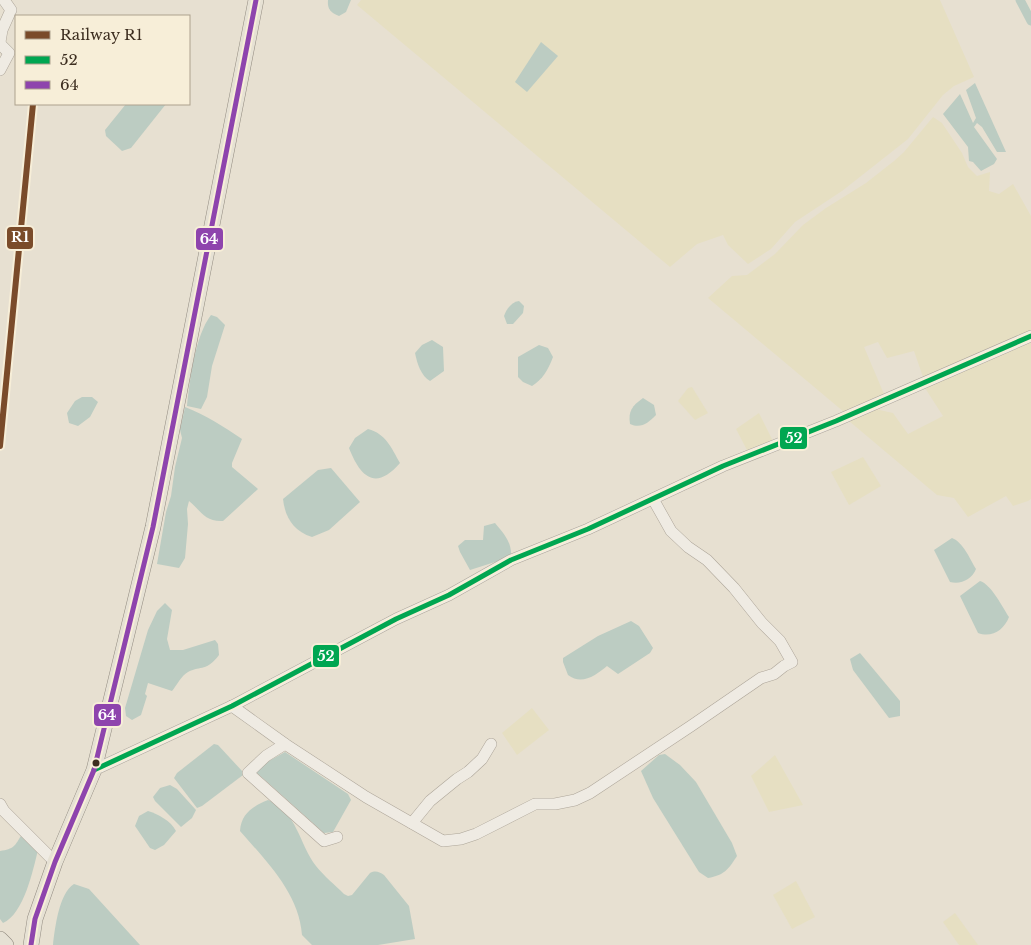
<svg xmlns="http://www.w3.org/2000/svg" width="1031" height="945" font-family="'Libre Baskerville',serif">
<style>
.farmland{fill:#e6dfc2}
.water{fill:#bcccc2}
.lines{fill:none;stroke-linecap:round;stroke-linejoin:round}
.canal{stroke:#bcccc2;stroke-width:9}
.minor-casing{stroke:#ada599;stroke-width:12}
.major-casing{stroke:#928b80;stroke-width:16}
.minor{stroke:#efebe3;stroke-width:11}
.major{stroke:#e6e1d4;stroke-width:15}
.bus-1-casing{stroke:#f7eed8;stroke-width:9}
.bus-2-casing{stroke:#f7eed8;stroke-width:9}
.bus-1{stroke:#00a651;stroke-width:5}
.bus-2{stroke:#8e44ad;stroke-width:5}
.rail-1-casing{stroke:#f7eed8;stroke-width:10}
.rail-1{stroke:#7a4b2a;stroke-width:6}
.bus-dot{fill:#3d2e20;stroke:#f7eed8;stroke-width:2}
.line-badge{stroke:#f7eed8;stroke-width:2}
.badge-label{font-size:14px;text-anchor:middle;font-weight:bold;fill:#fff}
</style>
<rect width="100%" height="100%" fill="#e7e0d1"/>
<g class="farmland">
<polygon points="361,0 940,0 974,77 954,86 943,95 908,139 842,191 795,222 771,249 748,264 728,245 723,235 697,244 670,267 357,5"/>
<polygon points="933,117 942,123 962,153 968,167 977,176 990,172 989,191 999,194 1013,184 1031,216 1031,330 1006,343 923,377 914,351 887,358 878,342 864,347 884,394 844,412 708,298 732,276 747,275 775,254 803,225 826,208 866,183 894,161 904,152"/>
<polygon points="1031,342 1031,499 1028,501 1013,506 1006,496 968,517 954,498 937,495 849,421 875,409 893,413 908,434 943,416 925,388"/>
<polygon points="692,387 708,413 695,420 678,401 688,388"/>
<polygon points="759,413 773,441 748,452 736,429"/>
<polygon points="863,457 881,486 849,505 831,472"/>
<polygon points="532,708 549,730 517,755 502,733"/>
<polygon points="775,755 803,805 769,812 751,776"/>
<polygon points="796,881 815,917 792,929 773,895"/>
<polygon points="955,913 978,945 959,945 943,922"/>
</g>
<g class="water">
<path d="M328 0H351L346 12 339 16C331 13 327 9 328 0Z"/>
<polygon points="541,42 558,56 527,92 515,82"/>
<polygon points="975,83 1006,152 997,152 982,127 977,123 974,127 997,159 994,164 981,171 973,162 969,161 968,147 943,114 960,94 973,123 976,118 966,90"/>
<polygon points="126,104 166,104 131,148 122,151 106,136 105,130"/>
<path d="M519 301 524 306 523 313 513 324H507L504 316C506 310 511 302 519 301Z"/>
<path d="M211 315 217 317 225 325 212 366 207 397 201 409 187 406C190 379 195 336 211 315Z"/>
<path d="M432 340 443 347 444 371 430 381C421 376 417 363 415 353L422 345Z"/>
<path d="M539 345 548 348 553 357C548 370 543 379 532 386L523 382 518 377V357Z"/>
<polygon points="82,397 92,397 98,402 90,417 78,426 69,423 67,413 75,401"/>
<path d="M643 398 654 405 656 415C648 423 641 429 630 424 628 411 632 406 643 398Z"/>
<path d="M185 407C206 415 224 427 242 439L232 463V467L258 489 223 521C205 522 201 511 189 501L187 509 188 524 185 558 179 568 157 564 166 512 171 496 175 467 182 438 180 430Z"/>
<path d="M368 429C386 434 391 447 400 463 375 492 360 476 349 448L355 438Z"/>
<path d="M331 468 360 502 329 530 312 537C293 531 285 517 283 499L318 470Z"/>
<path d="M495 523C504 534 512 542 511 557L470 570 460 552 458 546 465 540H483L484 526Z"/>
<path d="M952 538C963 542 970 559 976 569 972 579 961 585 950 582L934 550Z"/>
<path d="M980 581C991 584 1003 608 1009 617 1004 630 992 638 978 633L960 596Z"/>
<path d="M165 603 172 610 167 639 170 650H183L215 640 218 644 219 655C206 672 202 665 188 672 181 676 177 685 172 691L148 683 145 694 147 696 141 715 132 720 126 716 125 708 148 630 157 611Z"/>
<path d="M631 621 639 626 653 648 650 653 618 674 607 666C596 675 582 686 568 675L563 662V658L598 636Z"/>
<polygon points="860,653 900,701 900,716 889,718 853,670 850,659"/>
<polygon points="214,744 218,745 243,772 243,775 202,806 197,808 174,778 177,773"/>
<polygon points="285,752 348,794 351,800 333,832 324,833 256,772 260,766"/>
<path d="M665 754 680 765 696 782 732 843 737 856C728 870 724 875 708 878L699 872 653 798 641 771 659 755Z"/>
<polygon points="170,785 177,789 196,810 192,818 181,827 155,801 153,797 160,788"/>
<path d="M268 800C297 811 299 844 316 866 324 876 335 885 344 894L348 896 352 895 370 873C376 870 379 872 384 875L409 906 415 939 378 945H312L302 935C299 893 266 861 240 831 241 814 253 806 268 800Z"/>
<path d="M148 811C158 814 171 821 176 831L164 845 155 850 150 848 135 826 139 816Z"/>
<path d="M22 834 38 850C33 870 24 914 3 923L0 919V851C14 849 15 846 22 834Z"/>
<path d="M74 884 89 889 140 945H53C55 928 59 893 74 884Z"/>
</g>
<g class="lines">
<polyline class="canal" points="1020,0 1031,21"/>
<g class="minor-casing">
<g id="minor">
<polyline points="0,42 2,30 11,10 4,0"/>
<polyline points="0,44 9,53 0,70"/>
<polyline points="232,706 285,744 366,797 443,841 461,839 476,834 535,804 555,804 575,800 590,793 691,726 761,678 774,674 784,666 792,662 780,641 762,623 734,588 707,560 688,547 671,531 653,499"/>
<polyline points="285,744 266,756 248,773 324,841 337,837"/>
<polyline points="94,770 232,706 396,619 449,595 511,560 588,529 723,466 836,421 1031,336"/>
<polyline points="0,804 4,811 55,862"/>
<polyline points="412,823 430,801 457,779 468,772 482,759 491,744"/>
</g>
</g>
<g class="major-casing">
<g id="major">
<polyline points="0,939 6,945"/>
<polyline points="31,945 35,919 55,862 94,770 153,527 256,0"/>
</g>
</g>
<use href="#minor" class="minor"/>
<use href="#major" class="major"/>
<g class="bus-1-casing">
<polyline id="bus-1" points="94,770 232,706 396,619 449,595 511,560 588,529 723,466 836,421 1031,336"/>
</g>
<g class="bus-2-casing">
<polyline id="bus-2" points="31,945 35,919 55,862 94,770 153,527 256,0"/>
</g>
<use href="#bus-1" class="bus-1"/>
<use href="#bus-2" class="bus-2"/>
<g class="rail-1-casing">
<polyline id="rail-1" points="0,446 33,104"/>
</g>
<use href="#rail-1" class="rail-1"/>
</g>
<circle class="bus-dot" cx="96" cy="763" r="4.5"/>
<g class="line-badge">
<rect x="6" y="226" width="28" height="24" rx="5" fill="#7a4b2a"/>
<rect x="195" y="227" width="29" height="24" rx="5" fill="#8e44ad"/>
<rect x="779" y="426" width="29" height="24" rx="5" fill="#00a651"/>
<rect x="312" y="644" width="28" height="24" rx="5" fill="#00a651"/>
<rect x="93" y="703" width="29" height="24" rx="5" fill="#8e44ad"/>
</g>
<g class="badge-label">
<text x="20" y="242">R1</text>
<text x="209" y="244">64</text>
<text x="794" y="443">52</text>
<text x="326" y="661">52</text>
<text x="107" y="720">64</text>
</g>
<rect x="15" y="15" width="175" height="90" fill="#f7eed8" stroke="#ada18e"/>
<rect x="25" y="31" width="25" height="8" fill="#7a4b2a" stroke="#ada18e"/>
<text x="60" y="40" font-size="15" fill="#3d2e20">Railway R1</text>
<rect x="25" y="56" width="25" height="8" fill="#00a651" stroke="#ada18e"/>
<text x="60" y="65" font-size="15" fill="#3d2e20">52</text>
<rect x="25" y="81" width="25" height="8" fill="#8e44ad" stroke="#ada18e"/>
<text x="60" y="90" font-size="15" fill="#3d2e20">64</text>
</svg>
